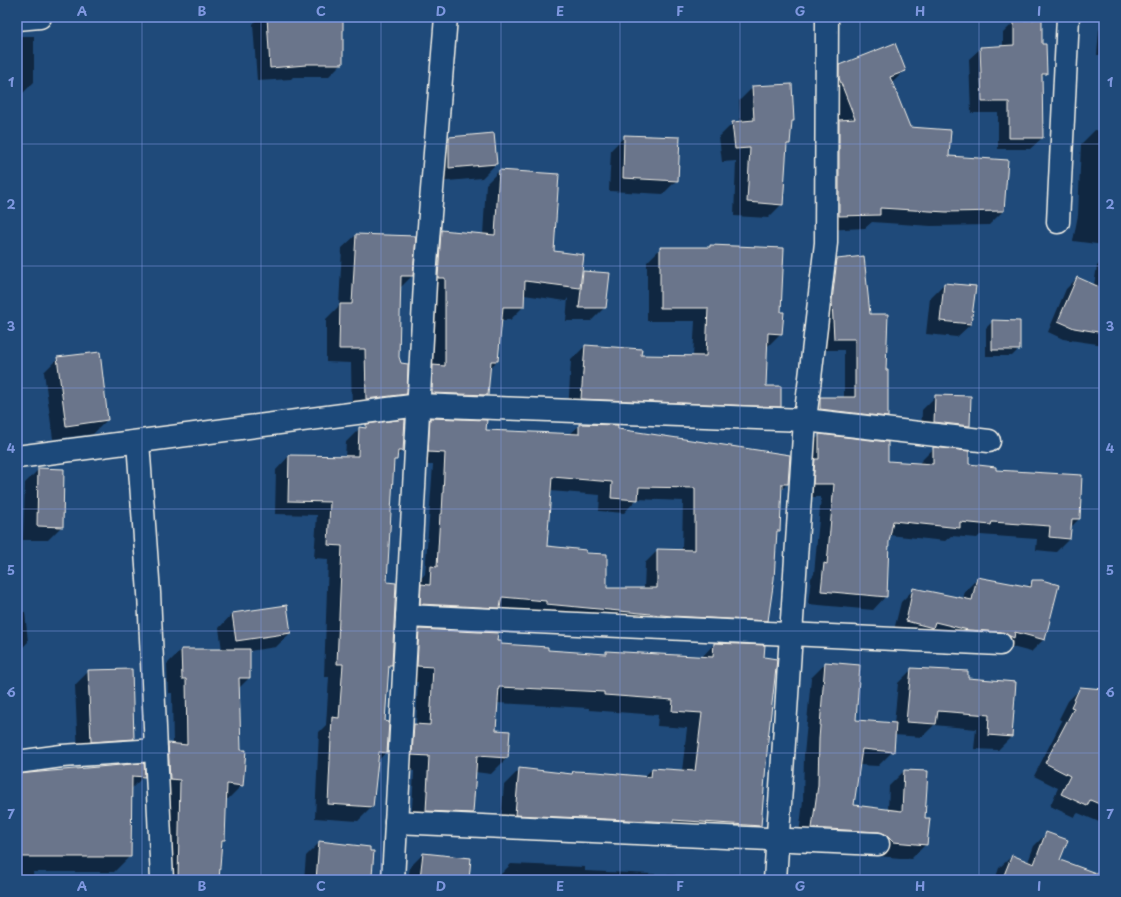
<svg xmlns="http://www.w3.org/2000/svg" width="1121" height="897" font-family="'Playpen Sans',sans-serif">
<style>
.shadow{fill:#0007;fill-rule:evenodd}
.building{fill:#6b748b;stroke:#f4f1e8;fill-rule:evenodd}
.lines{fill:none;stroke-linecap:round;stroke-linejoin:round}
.minor-casing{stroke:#f4f1e8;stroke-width:25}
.minor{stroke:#1f4a7a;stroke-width:22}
.grid{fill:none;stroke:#7e97df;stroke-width:1;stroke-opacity:0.55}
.neatline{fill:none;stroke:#7e97df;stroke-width:1.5}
.grid-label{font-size:13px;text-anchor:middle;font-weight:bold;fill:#7e97df}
</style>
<rect width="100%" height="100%" fill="#1f4a7a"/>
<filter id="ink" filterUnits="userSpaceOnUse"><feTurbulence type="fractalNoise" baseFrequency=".025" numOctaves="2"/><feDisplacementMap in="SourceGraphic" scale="8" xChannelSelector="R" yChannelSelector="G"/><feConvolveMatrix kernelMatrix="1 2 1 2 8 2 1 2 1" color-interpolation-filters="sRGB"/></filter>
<g filter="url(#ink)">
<g class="shadow">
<polygon points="259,17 342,17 342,63 328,77 293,77 291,79 257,81 253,24"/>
<polygon points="1014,22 1041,45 1046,73 1041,78 1042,138 1030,149 998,149 998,113 971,113 969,59 981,48 1003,47 1003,33"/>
<polygon points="1104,25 1104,55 1097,55 1099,30"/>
<polygon points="17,36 34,36 34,82 20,96 17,96"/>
<polygon points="840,65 905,70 891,84 909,128 948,157 1003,211 989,225 931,226 872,222 865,228 825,230 826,134 838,122 826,92 826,79"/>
<polygon points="753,87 793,120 791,123 789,144 785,148 782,204 768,218 734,216 736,161 722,162 719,137 733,123 740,122 739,101"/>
<polygon points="1095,130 1104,131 1104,245 1073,241 1078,215 1081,144"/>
<polygon points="625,136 677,180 663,194 609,191 611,150"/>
<polygon points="449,138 496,164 482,178 436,182 435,151"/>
<polygon points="499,171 553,252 581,275 584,272 605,307 591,321 566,321 568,298 566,301 524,295 523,307 510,320 501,320 497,361 489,369 488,395 474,408 419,406 420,380 432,368 432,291 428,245 442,231 483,235 486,184"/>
<polygon points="356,235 415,237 412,276 400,288 398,357 406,394 392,408 352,413 351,363 326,362 326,319 339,306 342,248"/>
<polygon points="710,246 780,313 781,333 767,347 765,387 780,406 766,420 568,412 571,360 585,346 640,356 693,357 695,321 647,321 647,262 661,248 708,248"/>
<polygon points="1104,259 1104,345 1063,339 1048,332 1066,289 1077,278 1094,285 1097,266"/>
<polygon points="837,260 869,315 885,371 887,416 876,428 809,409 821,398 844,398 844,350 823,350 826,271"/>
<polygon points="944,284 971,324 957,337 926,334 930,298"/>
<polygon points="993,321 1019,349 1012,356 986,356 986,328"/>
<polygon points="58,358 107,420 93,434 53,439 44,372"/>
<polygon points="936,396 969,426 955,440 921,436 922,410"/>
<path d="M431 419 485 431 570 434 580 425 617 430 787 484 781 490 779 531 775 535 767 620 754 633 408 617 419 581 425 574 433 465H416L418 432ZM550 491 600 495 599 511 624 513 637 499 683 501 682 551 658 550 645 563 644 589H606L546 547Z"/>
<polygon points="367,425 402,450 393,463 386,583 395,584 391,665 388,668 384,722 386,752 377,762 372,807 358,821 315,818 319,732 326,725 329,677 324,677 328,559 314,558 317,515 275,514 276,470 289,456 345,457 346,442 360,428 364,428"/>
<polygon points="820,435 887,462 920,464 920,462 934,448 968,465 995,471 1079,519 1070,528 1069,539 1056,552 1036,550 1037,539 980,535 977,538 951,536 945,541 889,535 886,596 873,610 808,604 811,578 814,574 821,497 800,497 806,449"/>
<polygon points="39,469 62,526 48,540 23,540 25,483"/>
<polygon points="978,578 1027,587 1033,581 1044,639 1031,652 1004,645 893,634 901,602 914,589 963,599 965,591"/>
<polygon points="17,612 25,612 28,642 17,653"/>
<polygon points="232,614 290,633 276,647 249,651 249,678 238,689 242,785 228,799 225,799 224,840 221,843 218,880 162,880 155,758 169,744 173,745 172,693 168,693 167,664 181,650 222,650 219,628"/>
<polygon points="419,630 496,642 500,645 547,651 604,655 607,652 701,658 714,644 763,658 767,740 760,826 744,841 500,830 504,785 520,769 571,774 573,772 644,777 652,769 682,771 687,728 657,726 658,715 589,710 589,708 497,703 495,731 508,732 507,758 491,774 475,772 472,813 457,828 411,826 414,771 397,770 399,740 416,725 418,682 402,682 404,646"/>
<polygon points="826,663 855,721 894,724 898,683 912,669 966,679 1012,736 998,750 974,749 976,729 934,725 922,737 894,735 893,751 878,766 859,765 852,805 888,810 889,786 904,771 924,819 926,844 911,859 878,856 870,849 798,843 803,801 804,755 811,678"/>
<polygon points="89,671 133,738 120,752 78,755 75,685"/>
<polygon points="1081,688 1104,690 1104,824 1078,813 1074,817 1050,806 1058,788 1034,776 1062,721 1059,719 1068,701"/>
<polygon points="143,764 144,776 131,789 130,856 114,872 33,872 34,880 17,880 17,775"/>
<polygon points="1046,834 1059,861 1104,878 1104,880 995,880 999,868 1012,856 1028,862 1034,846"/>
<polygon points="320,842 371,876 369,880 304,880 306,856"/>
<polygon points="423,854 470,859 468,880 408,880 410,867"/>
<polygon points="511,864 585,867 585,871 676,875 675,880 498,880 498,877"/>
<polygon points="808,878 845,880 806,880"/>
</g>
<g class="building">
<polygon points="267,17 343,17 343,64 306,64 306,65 270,68"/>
<polygon points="1042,19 1042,44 1046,44 1047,74 1042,74 1043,138 1009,138 1009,102 982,102 980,47 1014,45 1014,21"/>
<polygon points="895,43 906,71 890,77 910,127 951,130 949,156 1008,160 1004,211 946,212 880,208 880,215 839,216 839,120 855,119 839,78 839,65"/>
<polygon points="792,84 794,121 792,121 790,144 787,144 783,205 747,202 750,148 735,149 732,122 754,120 752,86"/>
<polygon points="494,133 497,164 449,168 449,137"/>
<polygon points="624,135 680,137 678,181 623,178"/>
<polygon points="499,170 559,174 554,251 584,255 580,288 525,281 524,307 503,307 498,361 491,361 488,395 432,393 433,365 445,366 445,278 438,278 441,230 495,235"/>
<polygon points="356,234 416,236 413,276 401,276 399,357 401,363 408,364 407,394 366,399 365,349 339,349 340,304 352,304"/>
<polygon points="710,245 784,248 781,312 784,312 782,334 768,333 766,386 781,386 781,407 581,399 585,345 642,349 641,355 706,356 708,308 660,308 660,247 710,247"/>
<polygon points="864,256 870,314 888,314 886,370 888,370 888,417 820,409 820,397 855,397 855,339 834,339 832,301 837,259"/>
<polygon points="583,271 610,273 606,308 579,308"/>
<polygon points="1077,277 1104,289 1104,333 1074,328 1058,321"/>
<polygon points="944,283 976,286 971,324 940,321"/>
<polygon points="992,320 1020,321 1020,350 992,350"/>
<polygon points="100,352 108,420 66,426 57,357"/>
<polygon points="935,395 971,396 970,426 934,422"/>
<path d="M430 418 487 420 486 430 579 434V424L618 425V429L790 455 788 484H782L780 531H777L774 579 768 621 672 616 546 604V601L502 597 500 608 420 604 421 584 430 585 431 566 437 567 440 514H442L445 453 428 452ZM552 477 612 482 611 498 638 500 639 487 695 488V550L657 549V588H607V554L586 553V550L547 546Z"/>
<polygon points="405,419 403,451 398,451 397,460 394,460 387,582 396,583 392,665 389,665 385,721 389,722 387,753 379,752 373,807 328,804 332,717 339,718 343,664 337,664 342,546 328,545 330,502 288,501 289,455 358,456 359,427 366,428 366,424"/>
<polygon points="819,434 888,442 888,461 933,464 933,447 969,451 969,464 996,467 996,470 1082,475 1080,519 1072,519 1070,539 1049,537 1050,526 992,522 991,525 960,522 960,528 893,521 889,542 887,597 821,591 824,563 827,564 834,484 813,484 815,459 819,459"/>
<polygon points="38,468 64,469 63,527 37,526"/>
<polygon points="977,577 1031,587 1032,580 1042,580 1059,585 1045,640 1015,632 1014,638 1001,632 968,630 935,622 933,628 906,621 913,588 972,600"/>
<polygon points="287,605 291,633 236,641 232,613"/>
<polygon points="419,629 498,633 497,641 501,641 501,644 548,647 548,650 606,654 606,651 713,657 714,643 765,645 764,657 777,659 768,740 761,826 673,820 673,822 515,815 519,768 572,774 573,771 597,772 651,777 652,768 695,771 702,713 672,711 673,700 604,695 604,692 499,687 496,730 510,731 508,758 477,756 473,813 426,811 429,756 412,755 414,724 430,725 433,667 417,666"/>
<polygon points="181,649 250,649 250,678 239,678 241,750 246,750 243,786 227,784 225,840 222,840 219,880 178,880 180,780 170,779 168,743 187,745 186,679 182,679"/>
<polygon points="825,662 860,665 856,720 896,723 894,752 862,749 854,805 902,811 904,770 928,771 925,818 930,818 927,845 893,842 885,834 879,832 812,828 818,785 819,739"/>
<polygon points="911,668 968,671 968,678 1016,682 1012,737 988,735 989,715 938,711 936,724 906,722"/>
<polygon points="132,669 134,739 91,742 88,670"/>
<polygon points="1080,687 1104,689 1104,806 1090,800 1087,806 1061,794 1070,776 1045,763 1074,708 1071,707"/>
<polygon points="144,763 145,777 132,776 131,857 17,857 17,774"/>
<polygon points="1046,832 1068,840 1060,860 1104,876 1104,880 1002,880 1012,855 1034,864"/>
<polygon points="319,841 370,847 370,851 374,851 372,876 370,876 370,880 316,880"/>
<polygon points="423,853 471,858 469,880 420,878"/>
</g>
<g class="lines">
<g class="minor-casing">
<g id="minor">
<polyline points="17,19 40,17"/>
<polyline points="1058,222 1068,17"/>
<polyline points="138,442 149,593 156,750"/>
<polyline points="17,457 419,405 805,420 989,441"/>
<polyline points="407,616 1000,644"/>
<polyline points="17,762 62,756 156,750 162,880"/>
<polyline points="396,822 878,844"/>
<polyline points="393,880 426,264 446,17"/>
<polyline points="775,880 805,420 826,243 827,17"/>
</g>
</g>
<use href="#minor" class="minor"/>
</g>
</g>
<path class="grid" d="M142 17V880M261 17V880M381 17V880M501 17V880M620 17V880M740 17V880M860 17V880M979 17V880M17 144H1104M17 266H1104M17 388H1104M17 509H1104M17 631H1104M17 753H1104"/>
<rect width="1121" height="897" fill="none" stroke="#1f4a7a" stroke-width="44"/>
<rect x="22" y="22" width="1077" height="853" class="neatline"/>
<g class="grid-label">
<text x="82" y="16">A</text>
<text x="202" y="16">B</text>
<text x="321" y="16">C</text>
<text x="441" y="16">D</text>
<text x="560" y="16">E</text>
<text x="680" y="16">F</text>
<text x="800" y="16">G</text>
<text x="920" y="16">H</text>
<text x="1039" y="16">I</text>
<text x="11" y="87">1</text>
<text x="1110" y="87">1</text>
<text x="11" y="209">2</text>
<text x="1110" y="209">2</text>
<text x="11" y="331">3</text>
<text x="1110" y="331">3</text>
<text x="11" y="453">4</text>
<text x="1110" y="453">4</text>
<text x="11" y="575">5</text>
<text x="1110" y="575">5</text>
<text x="11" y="697">6</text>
<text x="1110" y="697">6</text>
<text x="11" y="819">7</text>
<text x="1110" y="819">7</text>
<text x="82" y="891">A</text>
<text x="202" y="891">B</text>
<text x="321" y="891">C</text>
<text x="441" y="891">D</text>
<text x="560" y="891">E</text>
<text x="680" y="891">F</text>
<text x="800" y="891">G</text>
<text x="920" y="891">H</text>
<text x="1039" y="891">I</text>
</g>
</svg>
